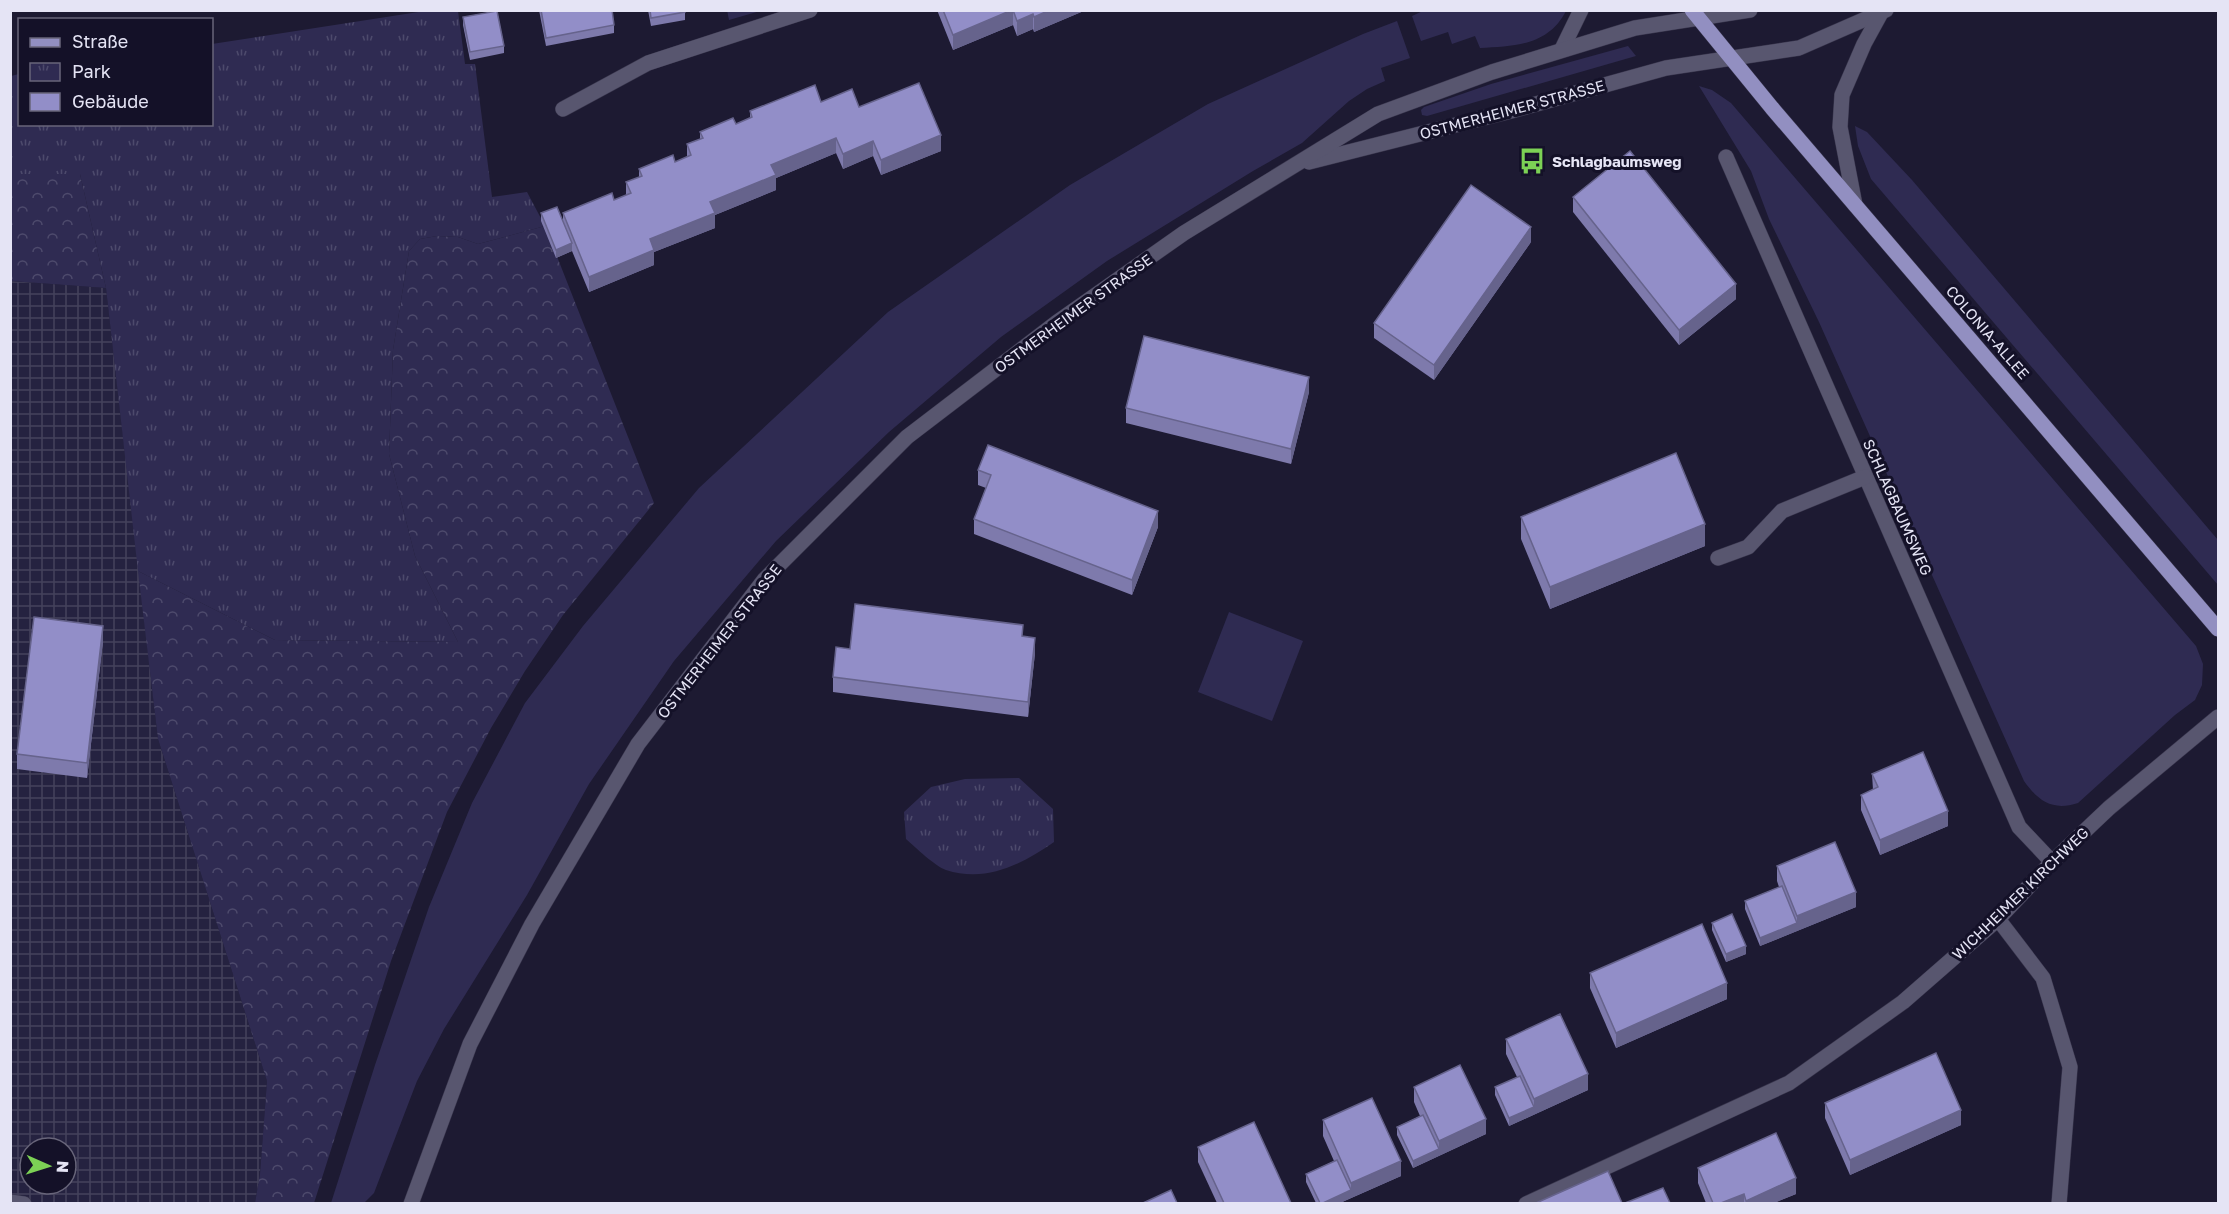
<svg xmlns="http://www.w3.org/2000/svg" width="2229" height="1214" font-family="'Golos Text',sans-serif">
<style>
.industrial{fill:url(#industrial-grid);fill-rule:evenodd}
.green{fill:#2f2b52}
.forest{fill:url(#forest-crowns)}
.park{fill:url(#park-tufts)}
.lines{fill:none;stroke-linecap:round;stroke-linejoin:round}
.minor-casing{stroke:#39364d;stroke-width:16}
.major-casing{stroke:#39364d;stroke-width:16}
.minor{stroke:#58566f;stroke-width:15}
.major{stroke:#928fc1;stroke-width:15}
.wall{fill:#7e7aac}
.shaded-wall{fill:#66638c}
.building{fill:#928ec8;stroke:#66638c;stroke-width:1.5}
.labels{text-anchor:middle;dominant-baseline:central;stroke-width:6;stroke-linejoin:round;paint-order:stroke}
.street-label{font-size:15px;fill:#e5e4f5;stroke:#141128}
.poi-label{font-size:15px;font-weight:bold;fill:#e5e4f5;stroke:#141128;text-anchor:start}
</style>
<defs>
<pattern id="industrial-grid" width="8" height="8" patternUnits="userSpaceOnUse" patternTransform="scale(1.5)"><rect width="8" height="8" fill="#252240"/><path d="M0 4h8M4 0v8" fill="none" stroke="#44425c"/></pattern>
<pattern id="forest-crowns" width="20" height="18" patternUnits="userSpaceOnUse" patternTransform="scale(1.5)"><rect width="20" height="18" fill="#2f2b52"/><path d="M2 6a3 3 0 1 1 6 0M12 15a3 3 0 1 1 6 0" fill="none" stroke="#4d4a6c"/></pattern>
<pattern id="park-tufts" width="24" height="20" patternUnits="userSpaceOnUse" patternTransform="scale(1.5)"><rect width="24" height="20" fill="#2f2b52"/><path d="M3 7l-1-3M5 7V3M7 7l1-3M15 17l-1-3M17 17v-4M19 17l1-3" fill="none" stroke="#4d4a6c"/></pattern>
</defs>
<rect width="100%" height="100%" fill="#1d1a32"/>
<path class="industrial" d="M10 281 106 288 158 739 267 1081 260 1174 255 1203H11ZM30 1148H66V1184H30Z"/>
<g class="green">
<polygon points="727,10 760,10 760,11 729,20"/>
<path d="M1425 10H1566V11C1548 46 1514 46 1480 48L1475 36 1452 44 1448 32 1421 41 1412 16Z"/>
<polygon points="1397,21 1410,58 1381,68 1385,81 1367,89 1349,101 1302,143 1253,171 1107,261 1001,337 889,432 776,541 674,661 589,784 527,895 444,1029 417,1081 374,1193 364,1203 331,1203 375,1065 429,907 472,803 525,703 583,626 699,488 888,312 1070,185 1208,104 1363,34"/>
<polygon points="1628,46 1636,56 1427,116 1422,115 1421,110 1424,107 1491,84"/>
<path d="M1699 86 1712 90 1731 103 2196 646 2203 664 2202 685 2195 700 2175 715 2078 803C2053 811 2039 802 2024 781L1819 322 1769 219 1751 171Z"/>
<polygon points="1855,126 1867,132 1912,180 2218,540 2218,585 1871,179 1858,146"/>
<polygon points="1229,612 1303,641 1272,721 1198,692"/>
</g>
<g class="forest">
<polygon points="10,174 80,174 106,288 11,281"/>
<polygon points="545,226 654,503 563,615 525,671 491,728 447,812 391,961 314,1203 255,1203 260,1174 267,1081 158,739 138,571 275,640 458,642 415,556 389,454 393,350 409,251 420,239 437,236 458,237 478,244"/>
</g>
<g class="park">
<polygon points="425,11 458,11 465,64 475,64 492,197 527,192 545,226 478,244 458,237 437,236 420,239 409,251 393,350 389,454 415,556 458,642 275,640 138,571 106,288 80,174 11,174 11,76 19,74 20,124 212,124 212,44"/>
<path d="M1019 778 1053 809 1054 842C1022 864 987 883 946 870 935 866 916 848 906 839L904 812 931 787 965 779Z"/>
</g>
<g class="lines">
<g class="minor-casing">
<g id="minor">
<polyline points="1562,49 1581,10"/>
<polyline points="563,109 648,63 810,10"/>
<polyline points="1726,157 2019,827 2052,862"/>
<polyline points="1309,162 1511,111 1666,68 1799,48 1886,10"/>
<polyline points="1855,205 1840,127 1842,95 1864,44 1881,13"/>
<polyline points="1718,558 1748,547 1782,511 1865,477"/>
<polyline points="1998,919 2043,978 2070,1067 2059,1204"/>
<polyline points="10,1202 24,1204"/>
<polyline points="411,1204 470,1044 532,924 638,744 764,580 907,437 1056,323 1184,233 1378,114 1492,72 1635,28 1750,10"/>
<polyline points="1526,1204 1789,1083 1903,1002 1998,919 2052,862 2109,808 2218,717"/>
</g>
</g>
<g class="major-casing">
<polyline id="major" points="1692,10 1772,108 2218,629"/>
</g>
<use href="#minor" class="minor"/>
<use href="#major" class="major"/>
</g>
<g class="wall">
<polygon points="539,10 612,10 614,25 614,33 546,46"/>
<polygon points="648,10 685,10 685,20 651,26"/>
<polygon points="937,10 1086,10 1034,32 1033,29 1017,36 1013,25 953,50"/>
<polygon points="463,17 504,46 504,53 470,60 463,25"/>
<polygon points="821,102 859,107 941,151 881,175 873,156 843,169 836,153 776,178 776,190 715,215 715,228 654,252 654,265 589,292 572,251 556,258 541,221 541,213 563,220 563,213 614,200 626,195 626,182 639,177 639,169 675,162 687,157 687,144 700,139 700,132 736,124 750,118 750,111"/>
<polygon points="1573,197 1736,299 1679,345 1573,212"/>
<polygon points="1531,242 1434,380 1374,338 1374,323"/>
<polygon points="1309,392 1291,464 1126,423 1126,408"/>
<polygon points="978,470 1158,527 1132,595 974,534 974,519 986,488 978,485"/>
<polygon points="1521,517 1705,546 1550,609 1521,539"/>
<polygon points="1023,636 1035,653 1028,717 833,692 833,677 850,649"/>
<polygon points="103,641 87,778 17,769 17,754"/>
<polygon points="1872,774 1948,826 1880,855 1861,810 1861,795 1873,790"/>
<polygon points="1777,866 1856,907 1760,946 1745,909 1745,901 1779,887 1777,881"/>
<polygon points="1712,923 1746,954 1726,962 1712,930"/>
<polygon points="1590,973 1727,999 1616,1048 1590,988"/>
<polygon points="1506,1039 1588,1090 1509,1126 1495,1095 1495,1087 1517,1077 1506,1054"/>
<polygon points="1414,1087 1486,1134 1413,1168 1397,1135 1397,1127 1420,1116 1414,1102"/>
<polygon points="1825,1103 1961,1125 1850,1175 1825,1118"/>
<polygon points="1323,1120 1401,1176 1340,1203 1316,1203 1306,1182 1306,1174 1334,1161 1323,1136"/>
<polygon points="1198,1147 1291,1203 1217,1203 1198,1162"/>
<polygon points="1698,1168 1796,1194 1774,1203 1706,1203 1698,1183"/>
</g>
<g class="shaded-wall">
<polygon points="1013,10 1013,25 953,50 953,35"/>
<polygon points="1050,10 1086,10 1034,32 1034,17"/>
<polygon points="1033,14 1033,29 1017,36 1017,21"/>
<polygon points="941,135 941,151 881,175 881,160"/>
<polygon points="836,138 836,153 776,178 776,190 715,215 715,228 654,252 654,265 589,292 589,277 771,165"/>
<polygon points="873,141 873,156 843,169 843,154"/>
<polygon points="1531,227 1531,242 1434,380 1434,365"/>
<polygon points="572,243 572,251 556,258 556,250"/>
<polygon points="1736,284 1736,299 1679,345 1679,330"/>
<polygon points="1309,377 1309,392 1291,464 1291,449"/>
<polygon points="1158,511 1158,527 1132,595 1132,580"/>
<polygon points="1705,524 1705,546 1550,609 1550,587"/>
<polygon points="103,626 103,641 87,778 87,763"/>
<polygon points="1035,638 1035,653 1028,717 1028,702"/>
<polygon points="1948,811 1948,826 1880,855 1880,840"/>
<polygon points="1856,892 1856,907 1760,946 1760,938 1797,923 1797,916"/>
<polygon points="1746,946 1746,954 1726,962 1726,954"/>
<polygon points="1727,983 1727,999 1616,1048 1616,1033"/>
<polygon points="1588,1074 1588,1090 1509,1126 1509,1118 1534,1107 1534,1099"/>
<polygon points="1961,1110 1961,1125 1850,1175 1850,1160"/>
<polygon points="1486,1119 1486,1134 1413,1168 1413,1161 1439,1149 1439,1141"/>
<polygon points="1401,1161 1401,1176 1351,1198 1351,1183"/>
<polygon points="1796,1178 1796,1194 1774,1203 1746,1203 1746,1201"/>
<polygon points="1351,1190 1351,1198 1340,1203 1323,1203"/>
<polygon points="1744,1194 1744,1203 1721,1203"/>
</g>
<g class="building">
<polygon points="541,10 612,10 614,25 546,38"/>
<polygon points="650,10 685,10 685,12 651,18"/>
<polygon points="943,10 1012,10 953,35"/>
<polygon points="1013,10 1050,10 1034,17 1033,14 1017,21"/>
<polygon points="497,11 504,46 470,52 463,17"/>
<polygon points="919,83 941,135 881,160 873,141 843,154 836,138 771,165 776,175 710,202 715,213 650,239 654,250 589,277 563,213 612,193 614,200 631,193 626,182 642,176 639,169 673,155 675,162 691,155 687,144 703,138 700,132 733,118 736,124 752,117 750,111 815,85 821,102 852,89 859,107"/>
<polygon points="1630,151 1736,284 1679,330 1573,197"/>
<polygon points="1471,185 1531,227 1434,365 1374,323"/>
<polygon points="557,207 572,243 556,250 541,213"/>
<polygon points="1144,336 1309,377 1291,449 1126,408"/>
<polygon points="988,445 1158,511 1132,580 974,519 991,475 978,470"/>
<polygon points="1676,453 1705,524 1550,587 1521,517"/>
<polygon points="855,604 1023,625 1022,636 1035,638 1028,702 833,677 836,647 850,649"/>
<polygon points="34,617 103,626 87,763 17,754"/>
<polygon points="1923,752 1948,811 1880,840 1861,795 1878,787 1872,774"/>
<polygon points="1835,842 1856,892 1797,916 1777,866"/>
<polygon points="1782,886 1797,923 1760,938 1745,901"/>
<polygon points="1732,914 1746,946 1726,954 1712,923"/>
<polygon points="1702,924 1727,983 1616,1033 1590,973"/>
<polygon points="1560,1014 1588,1074 1534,1099 1506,1039"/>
<polygon points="1936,1053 1961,1110 1850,1160 1825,1103"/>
<polygon points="1460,1065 1486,1119 1439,1141 1414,1087"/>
<polygon points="1520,1076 1534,1107 1509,1118 1495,1087"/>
<polygon points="1372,1098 1401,1161 1351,1183 1323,1120"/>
<polygon points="1423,1115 1439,1149 1413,1161 1397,1127"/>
<polygon points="1254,1122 1291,1203 1224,1203 1198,1147"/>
<polygon points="1776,1133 1796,1178 1746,1201 1744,1194 1721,1203 1713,1203 1698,1168"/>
<polygon points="1337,1160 1351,1190 1323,1203 1320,1203 1306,1174"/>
<polygon points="1608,1171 1622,1203 1536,1203"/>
<polygon points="1663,1188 1670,1203 1625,1203"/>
<polygon points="1171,1190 1177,1203 1143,1203"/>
</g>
<defs>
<g id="bus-bare" transform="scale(2.07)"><path d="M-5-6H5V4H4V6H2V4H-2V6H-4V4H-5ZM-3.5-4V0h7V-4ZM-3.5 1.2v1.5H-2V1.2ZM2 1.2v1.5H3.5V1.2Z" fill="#7cd155" stroke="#141128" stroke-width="2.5" paint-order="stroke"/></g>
</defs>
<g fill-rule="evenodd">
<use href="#bus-bare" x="1532" y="161"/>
</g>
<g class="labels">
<g class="street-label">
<text transform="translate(1512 109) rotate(-15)">OSTMERHEIMER STRASSE</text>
<text transform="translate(1073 313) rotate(-36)">OSTMERHEIMER STRASSE</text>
<text transform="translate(1988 332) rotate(49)">COLONIA-ALLEE</text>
<text transform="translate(1898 507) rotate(66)">SCHLAGBAUMSWEG</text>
<text transform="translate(719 641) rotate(-52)">OSTMERHEIMER STRASSE</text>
<text transform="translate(2020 893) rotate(-44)">WICHHEIMER KIRCHWEG</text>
</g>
<g class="poi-label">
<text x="1552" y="161">Schlagbaumsweg</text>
</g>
</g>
<rect width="2229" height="1214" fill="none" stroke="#e5e4f5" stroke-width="24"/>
<rect x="18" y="18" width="195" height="108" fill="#141128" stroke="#68657a" stroke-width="1.5"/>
<rect x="30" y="38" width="30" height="9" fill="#928fc1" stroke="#68657a" stroke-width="1.5"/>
<text x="72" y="48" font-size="18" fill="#e5e4f5">Straße</text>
<rect x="30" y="63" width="30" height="18" fill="url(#park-tufts)" stroke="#68657a" stroke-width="1.5"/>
<text x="72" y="78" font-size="18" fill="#e5e4f5">Park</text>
<rect x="30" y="93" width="30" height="18" fill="#928ec8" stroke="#68657a" stroke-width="1.5"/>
<text x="72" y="108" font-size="18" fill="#e5e4f5">Gebäude</text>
<g transform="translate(48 1166) rotate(93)"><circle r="28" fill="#141128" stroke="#68657a" stroke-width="1.5"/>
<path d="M0-4.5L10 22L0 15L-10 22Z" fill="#7cd155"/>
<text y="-9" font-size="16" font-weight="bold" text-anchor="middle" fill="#e5e4f5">N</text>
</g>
</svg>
